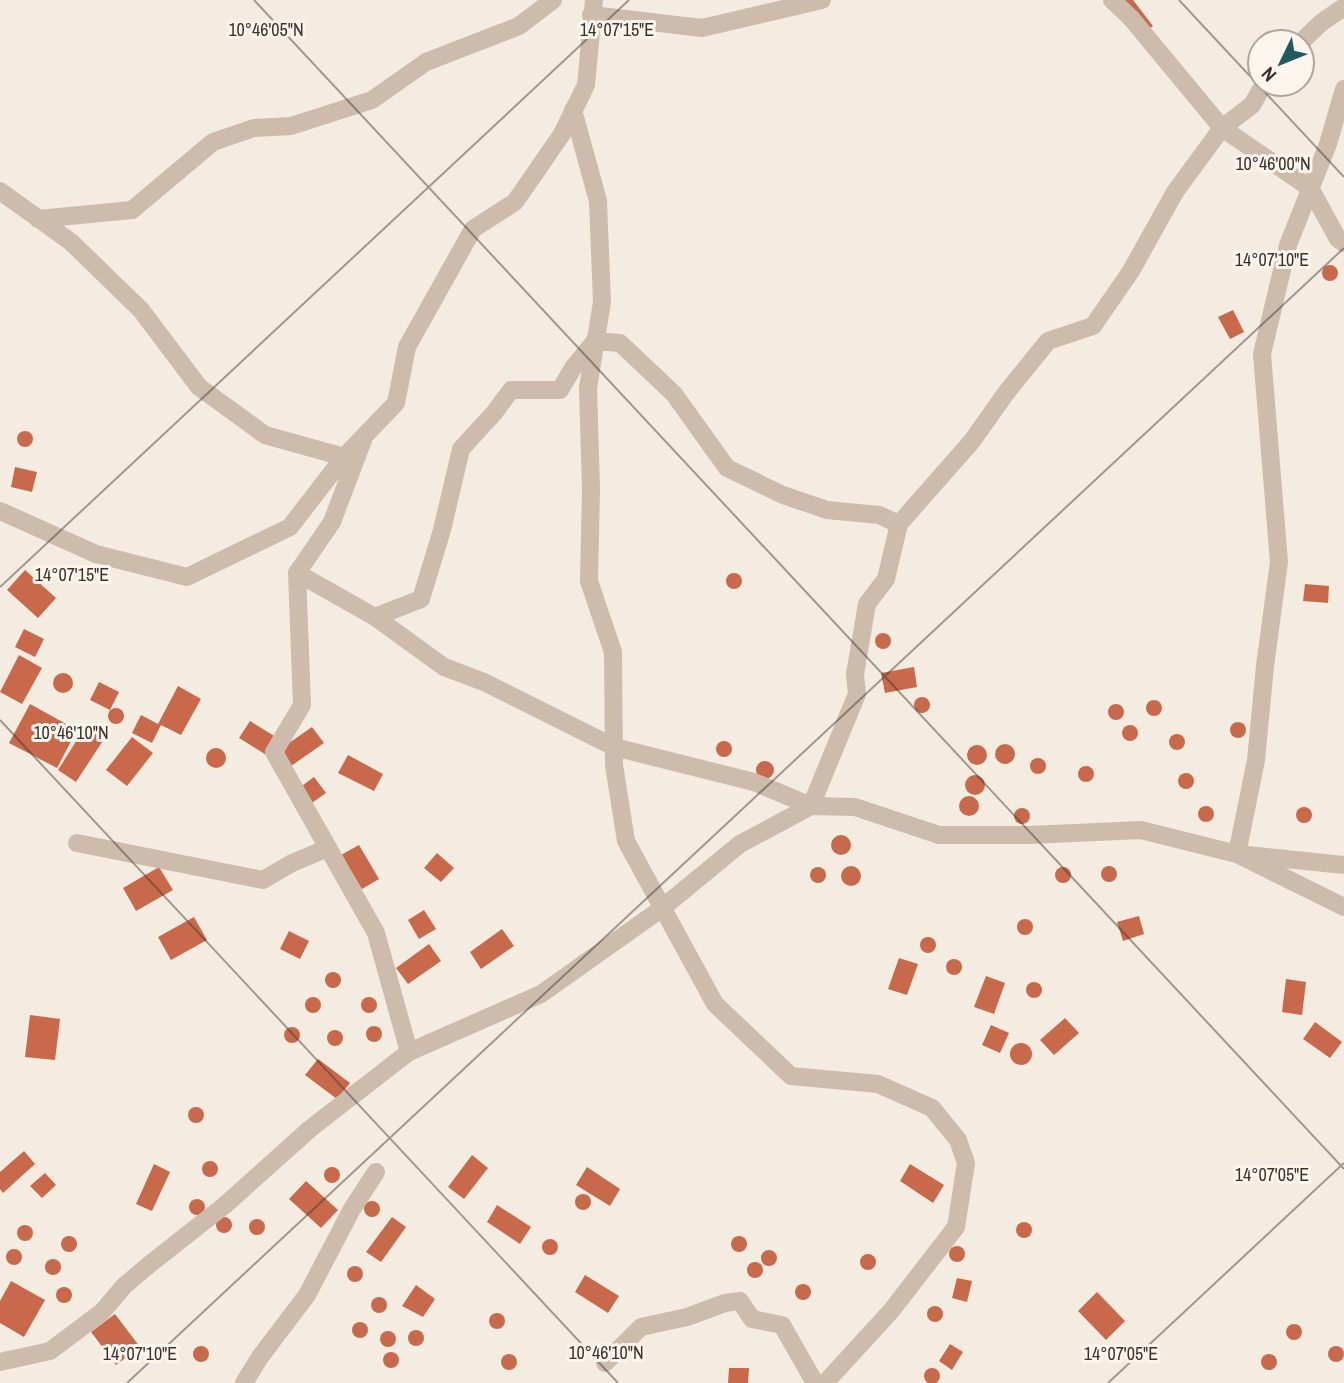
<svg xmlns="http://www.w3.org/2000/svg" width="1344" height="1383" font-family="'Archivo Narrow',sans-serif">
<style>
.building{fill:#c8694b}
.lines{fill:none;stroke-linecap:round;stroke-linejoin:round}
.minor{stroke:#cdbbac;stroke-width:18}
.ticks{fill:none;stroke:#3b302b;stroke-width:2;stroke-opacity:0.45}
.ticks-label{font-size:18px;text-anchor:middle;fill:#3b302b;stroke:#fbf5ee;stroke-width:6;stroke-linejoin:round;paint-order:stroke}
</style>
<rect width="100%" height="100%" fill="#f4ebe1"/>
<g class="building">
<polygon points="1120,0 1133,0 1153,26 1137,38"/>
<circle cx="1330" cy="273" r="8"/>
<polygon points="1233,310 1244,332 1230,339 1218,317"/>
<circle cx="25" cy="439" r="8"/>
<polygon points="15,467 37,472 32,492 11,487"/>
<polygon points="25,570 56,598 38,618 7,590"/>
<circle cx="734" cy="581" r="8"/>
<polygon points="1305,584 1329,586 1328,603 1303,601"/>
<polygon points="24,629 44,639 35,657 15,647"/>
<circle cx="883" cy="641" r="8"/>
<polygon points="19,655 42,668 22,704 0,692"/>
<polygon points="914,667 917,687 885,693 881,673"/>
<circle cx="63" cy="683" r="10"/>
<polygon points="99,682 119,692 110,710 90,700"/>
<polygon points="178,686 201,699 181,735 161,725 152,743 132,733 141,715 158,724"/>
<circle cx="922" cy="705" r="8"/>
<circle cx="1154" cy="708" r="8"/>
<polygon points="30,704 77,730 57,768 9,743"/>
<circle cx="1116" cy="712" r="8"/>
<circle cx="116" cy="716" r="8"/>
<polygon points="250,721 279,739 268,756 239,738"/>
<circle cx="1238" cy="730" r="8"/>
<polygon points="87,724 106,736 76,782 58,770"/>
<circle cx="1130" cy="733" r="8"/>
<polygon points="312,727 324,743 291,766 279,750"/>
<circle cx="1177" cy="742" r="8"/>
<polygon points="132,737 153,753 127,786 106,770"/>
<circle cx="724" cy="749" r="8"/>
<circle cx="1005" cy="754" r="10"/>
<circle cx="977" cy="755" r="10"/>
<circle cx="216" cy="758" r="10"/>
<polygon points="348,755 383,774 374,791 338,773"/>
<circle cx="1038" cy="766" r="8"/>
<circle cx="765" cy="770" r="9"/>
<circle cx="1086" cy="774" r="8"/>
<circle cx="1186" cy="781" r="8"/>
<circle cx="975" cy="785" r="10"/>
<polygon points="314,777 326,793 306,807 295,791"/>
<circle cx="969" cy="806" r="10"/>
<circle cx="1206" cy="814" r="8"/>
<circle cx="1304" cy="815" r="8"/>
<circle cx="1022" cy="816" r="8"/>
<circle cx="841" cy="845" r="10"/>
<polygon points="359,845 379,879 362,889 341,855"/>
<polygon points="437,853 454,868 441,882 424,868"/>
<circle cx="851" cy="876" r="10"/>
<circle cx="1109" cy="874" r="8"/>
<polygon points="159,867 173,890 136,911 123,888"/>
<circle cx="1063" cy="875" r="8"/>
<circle cx="818" cy="875" r="8"/>
<polygon points="424,910 436,929 419,939 408,920"/>
<polygon points="1139,916 1144,934 1123,941 1117,922"/>
<polygon points="194,917 207,940 171,960 158,937"/>
<circle cx="1025" cy="927" r="8"/>
<polygon points="502,929 514,946 481,969 470,952"/>
<polygon points="289,931 309,941 300,959 280,949"/>
<circle cx="928" cy="945" r="8"/>
<polygon points="429,944 441,961 408,984 396,968"/>
<polygon points="899,958 918,964 907,995 888,989"/>
<circle cx="954" cy="967" r="8"/>
<circle cx="333" cy="980" r="8"/>
<polygon points="986,976 1005,983 994,1014 974,1007"/>
<polygon points="1286,979 1306,982 1302,1015 1282,1012"/>
<circle cx="1034" cy="990" r="8"/>
<circle cx="369" cy="1005" r="8"/>
<circle cx="313" cy="1005" r="8"/>
<polygon points="30,1015 60,1019 55,1060 25,1057"/>
<polygon points="1065,1018 1079,1033 1054,1055 1040,1040"/>
<polygon points="1315,1022 1342,1042 1330,1058 1303,1039"/>
<polygon points="991,1025 1009,1033 1000,1053 982,1045"/>
<circle cx="374" cy="1034" r="8"/>
<circle cx="292" cy="1035" r="8"/>
<circle cx="335" cy="1038" r="8"/>
<circle cx="1021" cy="1054" r="11"/>
<polygon points="318,1059 350,1083 337,1099 305,1075"/>
<circle cx="196" cy="1115" r="8"/>
<polygon points="24,1151 35,1164 3,1193 0,1189 0,1172"/>
<polygon points="472,1155 488,1168 464,1199 448,1187"/>
<circle cx="210" cy="1169" r="8"/>
<polygon points="154,1164 170,1172 152,1211 136,1204"/>
<polygon points="910,1164 944,1185 933,1203 900,1181"/>
<polygon points="587,1167 620,1189 610,1206 576,1185"/>
<circle cx="332" cy="1175" r="8"/>
<polygon points="45,1173 56,1185 42,1198 30,1186"/>
<polygon points="306,1181 338,1210 321,1228 289,1199"/>
<circle cx="583" cy="1202" r="8"/>
<circle cx="197" cy="1207" r="8"/>
<circle cx="372" cy="1209" r="8"/>
<polygon points="497,1205 531,1227 520,1244 487,1222"/>
<polygon points="392,1217 406,1227 381,1262 366,1252"/>
<circle cx="224" cy="1225" r="8"/>
<circle cx="257" cy="1227" r="8"/>
<circle cx="1024" cy="1230" r="8"/>
<circle cx="25" cy="1233" r="8"/>
<circle cx="69" cy="1244" r="8"/>
<circle cx="739" cy="1244" r="8"/>
<circle cx="550" cy="1247" r="8"/>
<circle cx="957" cy="1254" r="8"/>
<circle cx="14" cy="1257" r="8"/>
<circle cx="769" cy="1258" r="8"/>
<circle cx="868" cy="1262" r="8"/>
<circle cx="53" cy="1267" r="8"/>
<circle cx="755" cy="1270" r="8"/>
<circle cx="355" cy="1274" r="8"/>
<polygon points="585,1275 619,1296 608,1313 575,1292"/>
<polygon points="957,1278 972,1281 967,1302 952,1298"/>
<polygon points="11,1281 45,1300 24,1337 0,1323 0,1301"/>
<circle cx="803" cy="1292" r="8"/>
<polygon points="416,1285 435,1299 423,1317 402,1306"/>
<circle cx="64" cy="1295" r="8"/>
<polygon points="1097,1292 1125,1321 1106,1340 1078,1311"/>
<circle cx="379" cy="1305" r="8"/>
<circle cx="935" cy="1314" r="8"/>
<circle cx="497" cy="1321" r="8"/>
<polygon points="115,1314 140,1347 116,1365 91,1332"/>
<circle cx="360" cy="1330" r="8"/>
<circle cx="1294" cy="1332" r="8"/>
<circle cx="416" cy="1338" r="8"/>
<circle cx="388" cy="1339" r="8"/>
<polygon points="950,1344 963,1352 952,1370 939,1361"/>
<circle cx="201" cy="1354" r="8"/>
<circle cx="1336" cy="1354" r="8"/>
<circle cx="391" cy="1360" r="8"/>
<circle cx="1269" cy="1362" r="8"/>
<circle cx="509" cy="1362" r="8"/>
<polygon points="729,1368 749,1368 748,1383 728,1383"/>
<circle cx="932" cy="1376" r="8"/>
</g>
<g class="lines">
<g class="minor">
<polyline points="1112,0 1131,18 1222,128 1310,188 1338,239 1344,243"/>
<polyline points="591,15 702,28 822,0"/>
<polyline points="1301,42 1322,22 1344,7"/>
<polyline points="573,110 598,201 602,302 588,388 591,489 589,581 613,652 614,765 626,841 715,1004 791,1076 878,1084 932,1108 958,1140 966,1163 956,1227 891,1311 825,1383"/>
<polyline points="0,191 71,242 141,310 199,387 265,435 344,457"/>
<polyline points="38,219 132,210 213,142 254,128 291,126 372,100 426,62 519,26 553,0"/>
<polyline points="0,511 96,554 187,577 290,527 344,457 396,403 407,347 473,229 515,202 562,134 586,85 594,0"/>
<polyline points="899,524 972,441 1006,393 1048,341 1093,326 1131,271 1175,192 1222,128 1252,105 1264,84"/>
<polyline points="297,573 332,522 363,440"/>
<polyline points="375,617 444,667 484,682 614,747 754,782 811,806 857,694 855,674 867,604 886,579 899,524 879,515 827,510 783,495 727,468 674,394 620,343 595,341 573,368 560,390 511,390 494,413 461,449 442,530 421,599 375,617 297,573 302,705 274,752 376,933 409,1052"/>
<polyline points="77,843 263,880 292,863 328,848"/>
<polyline points="1344,865 1237,854 1344,907"/>
<polyline points="0,1362 50,1351 102,1312 124,1286 150,1264 225,1205 311,1128 409,1052 541,994 661,909 740,844 811,806 855,807 939,835 1030,835 1141,830 1237,854 1256,760 1265,666 1279,562 1262,354 1288,245 1328,144 1344,89"/>
<polyline points="605,1363 641,1327 687,1317 725,1303 740,1301 752,1319 782,1325 815,1383"/>
<polyline points="244,1383 260,1357 307,1295 352,1209 376,1172"/>
</g>
</g>
<path class="ticks" d="M254 0 1344 1169M1179 0 1344 177M0 587 629 0M0 720 618 1383M127 1383 1344 248M1108 1383 1344 1163"/>
<g class="ticks-label">
<text x="617" y="36">14°07'15"E</text>
<text x="266" y="36">10°46'05"N</text>
<text x="1273" y="170">10°46'00"N</text>
<text x="1272" y="266">14°07'10"E</text>
<text x="72" y="581">14°07'15"E</text>
<text x="71" y="739">10°46'10"N</text>
<text x="1272" y="1181">14°07'05"E</text>
<text x="606" y="1359">10°46'10"N</text>
<text x="140" y="1360">14°07'10"E</text>
<text x="1121" y="1360">14°07'05"E</text>
</g>
<g transform="translate(1281 63) rotate(227)"><circle r="33" fill="#fbf5ee" stroke="#aea6a0" stroke-width="2"/>
<path d="M0-5L12 26L0 18L-12 26Z" fill="#1f5a5e"/>
<text y="-10" font-size="19" font-weight="bold" text-anchor="middle" fill="#3b302b">N</text>
</g>
</svg>
